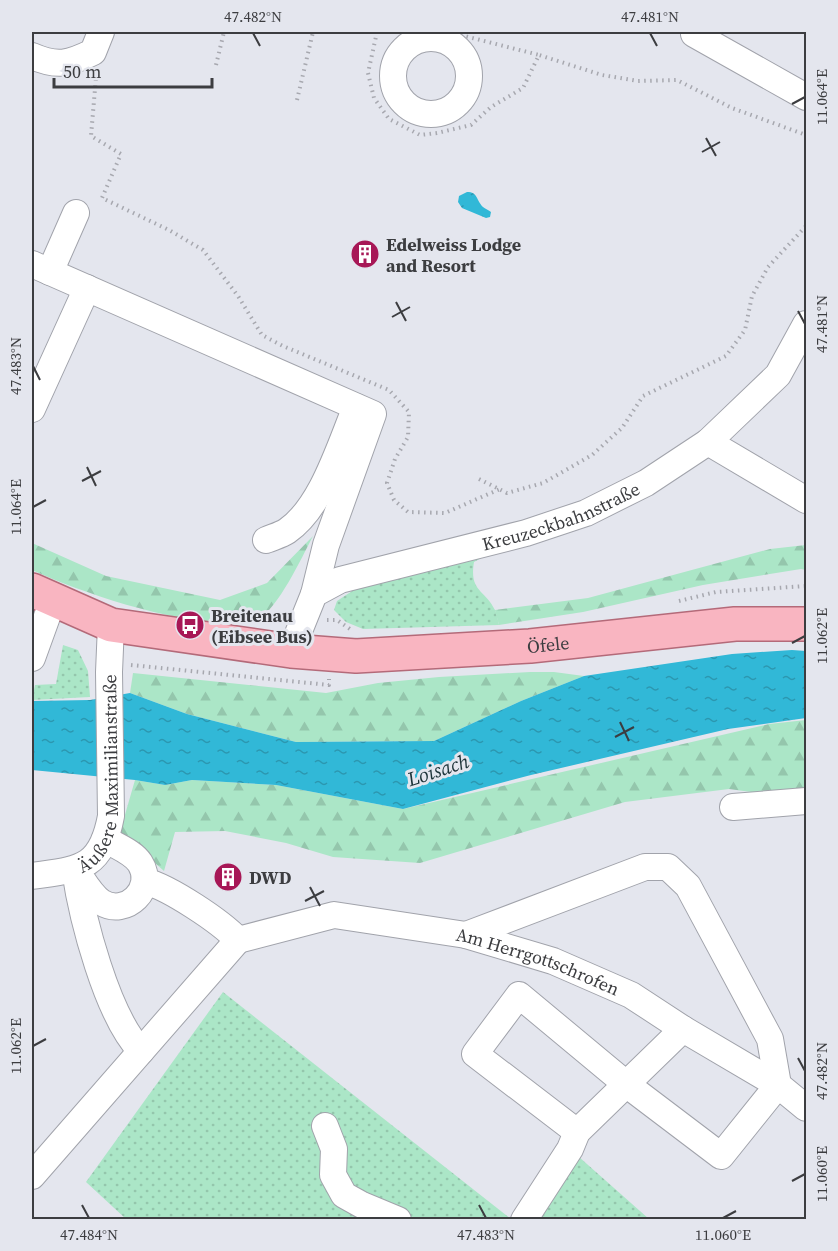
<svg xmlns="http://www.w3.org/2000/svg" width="838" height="1251" font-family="'Source Serif 4',serif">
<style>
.grass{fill:url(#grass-dots)}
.forest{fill:url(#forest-firs)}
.water{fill:url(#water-ripples)}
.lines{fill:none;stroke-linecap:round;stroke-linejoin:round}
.minor-casing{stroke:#a1a3ab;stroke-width:28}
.major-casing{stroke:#b46a79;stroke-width:36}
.path{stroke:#a7a8af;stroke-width:4;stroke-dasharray:1.5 4.5;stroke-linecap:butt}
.minor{stroke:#fff;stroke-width:26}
.major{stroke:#f9b5c1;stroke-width:33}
.ticks{fill:none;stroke:#3c3d40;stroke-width:2}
.labels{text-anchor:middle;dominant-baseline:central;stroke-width:6;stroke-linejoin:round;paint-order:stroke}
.poi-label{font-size:18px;font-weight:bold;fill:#3c3d40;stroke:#e4e6ee;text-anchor:start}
.street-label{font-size:18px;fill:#3c3d40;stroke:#e4e6ee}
.water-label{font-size:20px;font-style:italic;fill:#1d3339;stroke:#e4e6ee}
.neatline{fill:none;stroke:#3c3d40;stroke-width:2}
.ticks-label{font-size:15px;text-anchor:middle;fill:#3c3d40}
</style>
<defs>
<pattern id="grass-dots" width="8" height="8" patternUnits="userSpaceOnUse" patternTransform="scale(1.5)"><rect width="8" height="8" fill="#abe6c7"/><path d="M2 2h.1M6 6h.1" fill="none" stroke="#94c6ac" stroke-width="1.8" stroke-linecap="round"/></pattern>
<pattern id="forest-firs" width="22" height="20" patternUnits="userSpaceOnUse" patternTransform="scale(1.5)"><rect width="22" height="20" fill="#abe6c7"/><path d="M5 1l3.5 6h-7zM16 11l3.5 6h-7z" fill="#94c6ac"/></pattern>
<pattern id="water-ripples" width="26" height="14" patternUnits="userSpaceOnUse" patternTransform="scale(1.5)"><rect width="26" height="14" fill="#31b8d7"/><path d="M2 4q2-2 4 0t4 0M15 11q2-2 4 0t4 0" fill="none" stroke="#2b97b0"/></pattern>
</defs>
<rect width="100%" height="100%" fill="#e4e6ee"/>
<g class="grass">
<path d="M526 533 474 562C469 592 485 589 495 610 497 614 498 621 499 625L363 629 346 622 334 610 337 601 390 566Z"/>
<polygon points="63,645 78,650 88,671 90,697 32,700 35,685 56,684"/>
<polygon points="223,992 511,1219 126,1219 86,1182"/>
<polygon points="570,1149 649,1219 524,1220"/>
</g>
<g class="forest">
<path d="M313 536C302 557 278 609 258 619 253 622 245 621 240 622 182 627 85 594 32 570V543L106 576 220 600 267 583Z"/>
<polygon points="806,545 806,570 801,569 703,585 583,612 499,625 495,610 588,598 770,549"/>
<polygon points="530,672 554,672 584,676 521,701 434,741 296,742 187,714 130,693 133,673 326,693 378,683 439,677"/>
<polygon points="806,720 806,794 765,794 729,789 625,802 420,863 333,857 286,843 225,831 175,832 164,871 120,832 135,780 165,785 192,780 276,785 403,809 769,724"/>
</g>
<g class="water">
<path d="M467 192C478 192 476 200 483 207 485 209 489 210 491 212L490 217 486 218 462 208 458 202 459 196Z"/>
<polygon points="792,650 806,651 806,718 728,729 531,775 403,809 276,785 192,780 165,785 135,780 32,770 32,701 90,700 130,693 187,714 296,742 434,741 521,701 584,676 732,654"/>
</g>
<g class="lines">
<g class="minor-casing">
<g id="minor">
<polyline points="694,34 806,97"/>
<circle cx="431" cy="76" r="38"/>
<path d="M32 56C57 67 69 64 93 52L101 32"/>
<polyline points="32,264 373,414 326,545 314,594"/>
<polyline points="50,272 76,213"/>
<polyline points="32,409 87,288"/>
<polyline points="708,442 806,500"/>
<path d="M266 540C273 537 281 535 287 531 322 507 340 445 356 407"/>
<path id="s1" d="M291 651 314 594 340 580 526 533 586 513 646 483 708 442 778 375 806 324"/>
<polyline points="32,658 53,600"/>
<polyline points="733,807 806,801"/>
<path d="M75 870C82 918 107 1016 141 1051"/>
<path d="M77 872C84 882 91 895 101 902 126 918 156 888 140 863 133 852 116 846 105 839"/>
<path id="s2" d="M32 876C79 869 101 870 111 816L109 672 111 625"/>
<path d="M145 881C170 888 220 921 238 940"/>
<polyline points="466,935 645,867 668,867 688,886 770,1039 778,1085 721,1156 626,1084 519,995 475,1054 577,1132"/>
<path id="s3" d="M238 940 334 915 466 935 553 961 631 995 683 1029 778 1085 806 1108"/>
<polyline points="325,1126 334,1149 333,1175 344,1195 362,1205 398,1220"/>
<polyline points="32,1176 238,940"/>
<polyline points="524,1220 570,1149 577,1132 683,1029"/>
</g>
</g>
<g class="major-casing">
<g id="major">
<path id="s4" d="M32 590 111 625 291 651 356 656 530 646 735 624H806"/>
</g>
</g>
<g class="path">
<polyline points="377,32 368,73 374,98 389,119 420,135 437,133 471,125 491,107 523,88 539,55 602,75 638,81 677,80 732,108 806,135"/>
<polyline points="449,32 539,55"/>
<polyline points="216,65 224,32"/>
<polyline points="94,74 96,77 91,136 121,154 102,198 169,230 203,250 238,296 262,335 283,346 389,390 409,412 408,437 395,459 387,483 394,500 408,512 445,513 500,489"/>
<polyline points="297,100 313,32"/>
<polyline points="479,479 507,493 543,483 592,455 622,428 643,396 726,356 745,330 752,296 768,267 806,226"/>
<polyline points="679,601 716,592 806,586"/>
<polyline points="327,620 337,620 350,629"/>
<polyline points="131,665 329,685 329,679"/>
</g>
<use href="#minor" class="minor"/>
<use href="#major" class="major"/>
</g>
<path class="ticks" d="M253 33 260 46M650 33 657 46M792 104 805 97M706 138 716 156M702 152 720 142M396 302 406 321M798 311 805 324M392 317 410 307M33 366 40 380M87 467 96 486M82 481 101 471M33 507 46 500M792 643 805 636M620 722 629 741M615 737 634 727M310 887 320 906M305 901 324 891M33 1046 46 1039M798 1058 805 1071M792 1181 805 1174M82 1205 89 1218M479 1205 486 1218M723 1218 736 1211"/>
<defs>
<g id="building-disc" transform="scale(1.5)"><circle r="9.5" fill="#a71756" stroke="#e4e6ee"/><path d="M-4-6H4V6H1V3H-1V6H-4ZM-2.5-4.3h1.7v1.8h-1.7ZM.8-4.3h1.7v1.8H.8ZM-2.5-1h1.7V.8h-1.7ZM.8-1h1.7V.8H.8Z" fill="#fff"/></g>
<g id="bus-disc" transform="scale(1.5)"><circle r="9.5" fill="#a71756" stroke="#e4e6ee"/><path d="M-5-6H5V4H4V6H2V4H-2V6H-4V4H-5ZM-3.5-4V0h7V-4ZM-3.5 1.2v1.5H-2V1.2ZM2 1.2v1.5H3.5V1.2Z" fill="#fff"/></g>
</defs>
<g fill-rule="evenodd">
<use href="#building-disc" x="365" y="254"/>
<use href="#bus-disc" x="190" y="625"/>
<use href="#building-disc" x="228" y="877"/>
</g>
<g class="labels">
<g class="poi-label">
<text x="386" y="244">Edelweiss Lodge<tspan x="386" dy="21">and Resort</tspan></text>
<text x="211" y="615">Breitenau<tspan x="211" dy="21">(Eibsee Bus)</tspan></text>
<text x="249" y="877">DWD</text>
</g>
<g class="street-label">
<text stroke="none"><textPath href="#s1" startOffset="321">Kreuzeckbahnstraße</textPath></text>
<text stroke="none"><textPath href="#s4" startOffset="526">Öfele</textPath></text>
<text stroke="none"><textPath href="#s2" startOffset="150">Äußere Maximilianstraße</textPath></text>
<text stroke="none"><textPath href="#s3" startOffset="309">Am Herrgottschrofen</textPath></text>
</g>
<g class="water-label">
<text transform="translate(438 770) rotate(-18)">Loisach</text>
</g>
</g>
<rect width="838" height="1251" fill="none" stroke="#e4e6ee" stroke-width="66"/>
<path d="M54 78v9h158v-9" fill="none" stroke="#3c3d40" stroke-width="3"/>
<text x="63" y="78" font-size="18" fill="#3c3d40" stroke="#e4e6ee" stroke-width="4.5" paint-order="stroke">50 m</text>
<rect x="33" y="33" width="772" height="1185" class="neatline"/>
<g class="ticks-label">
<text x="253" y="22">47.482°N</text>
<text x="650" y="22">47.481°N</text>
<text transform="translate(822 97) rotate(-90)" y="5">11.064°E</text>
<text transform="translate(822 324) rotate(-90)" y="5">47.481°N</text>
<text transform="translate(16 366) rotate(-90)" y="5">47.483°N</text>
<text transform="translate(16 507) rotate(-90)" y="5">11.064°E</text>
<text transform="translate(822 636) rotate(-90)" y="5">11.062°E</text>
<text transform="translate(16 1046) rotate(-90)" y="5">11.062°E</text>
<text transform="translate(822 1071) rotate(-90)" y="5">47.482°N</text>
<text transform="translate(822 1174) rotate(-90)" y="5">11.060°E</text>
<text x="89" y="1240">47.484°N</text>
<text x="486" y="1240">47.483°N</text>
<text x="723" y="1240">11.060°E</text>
</g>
</svg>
